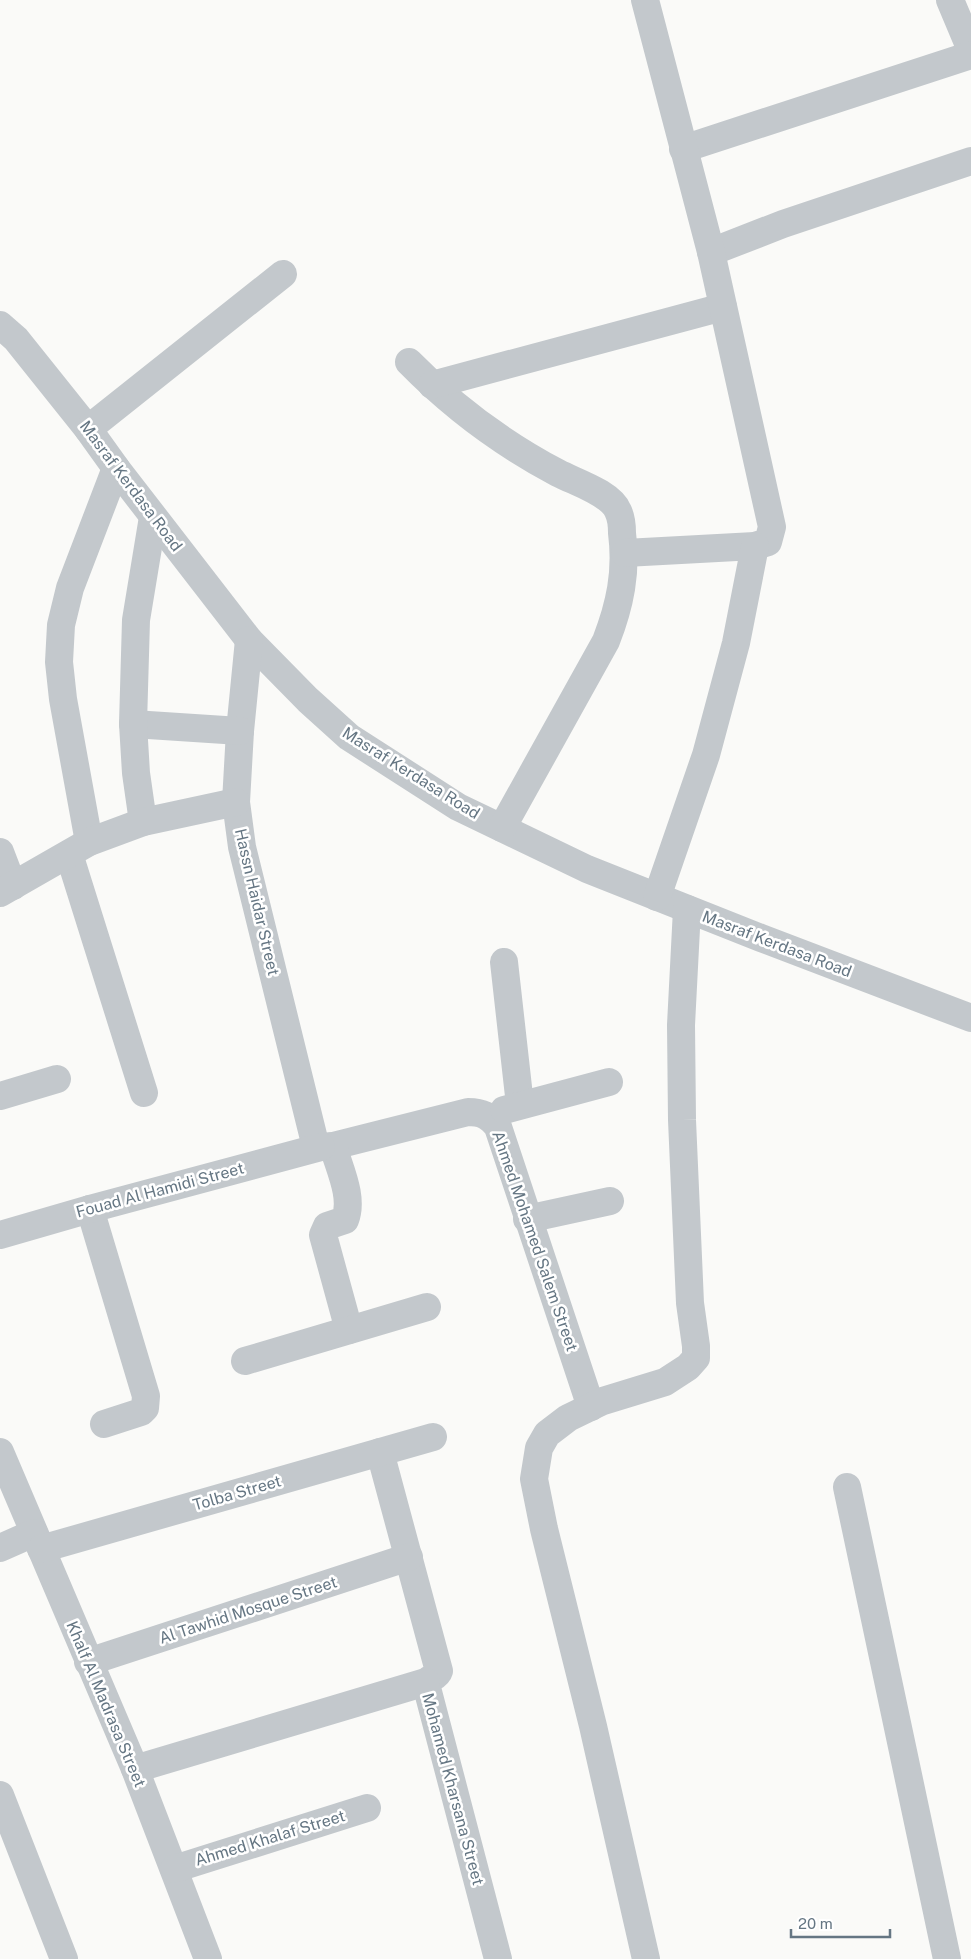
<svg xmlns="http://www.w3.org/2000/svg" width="971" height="1959" font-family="'Public Sans',sans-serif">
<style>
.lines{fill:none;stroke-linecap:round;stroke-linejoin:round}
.street{stroke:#c3c8cc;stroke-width:28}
.labels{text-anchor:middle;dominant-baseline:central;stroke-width:5;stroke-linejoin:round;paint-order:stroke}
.street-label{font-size:16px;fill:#657683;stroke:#fff}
</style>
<rect width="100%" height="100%" fill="#fafaf8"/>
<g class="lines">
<g class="street">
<polyline points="950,0 971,50"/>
<polyline points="683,149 971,55"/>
<polyline points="711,252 783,224 971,161"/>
<polyline points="0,325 16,339 88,429 116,468 249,640 308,700 349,737 458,807 587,869 761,938 971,1018"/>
<path d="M409 362C453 407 503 444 558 473 575 482 611 493 618 511 621 517 622 526 622 533 627 572 620 605 606 641L502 828"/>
<polyline points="432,385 723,307"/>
<polyline points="88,429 283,274"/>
<polyline points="625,553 755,546 768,542 772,527 711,252 645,0"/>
<path d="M249 640 240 731 236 802 242 847 314 1139 321 1147 333 1146 468 1112C482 1112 490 1116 498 1127L591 1407"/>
<polyline points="133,724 240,731"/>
<polyline points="143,822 136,773 133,724 136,620 153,517"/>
<polyline points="89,842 63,699 59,662 61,625 70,588 116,468"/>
<polyline points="0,852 13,886"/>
<polyline points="69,854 144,1093"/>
<polyline points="0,893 89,842 143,822 236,802"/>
<polyline points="657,897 706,755 736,643 755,546"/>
<polyline points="504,962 520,1105"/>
<polyline points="0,1096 57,1079"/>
<polyline points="504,1110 609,1082"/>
<path d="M333 1146C339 1168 354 1197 345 1220L327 1226 323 1235 349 1330"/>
<polyline points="90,1209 146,1396 145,1408 141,1412 104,1424"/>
<polyline points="527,1219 610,1201"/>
<polyline points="0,1235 90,1209 321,1147"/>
<polyline points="245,1361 427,1307"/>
<polyline points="0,1452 135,1769 208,1959"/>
<path d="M380 1452 439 1671C437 1678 428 1677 426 1684L498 1959"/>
<polyline points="847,1487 947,1959"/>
<polyline points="0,1548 34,1533"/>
<polyline points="41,1549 433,1437"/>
<polyline points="88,1662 409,1557"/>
<polyline points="135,1769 426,1682"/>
<polyline points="0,1795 64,1959"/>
<polyline points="174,1869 367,1808"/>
<polyline points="646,1959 593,1726 544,1529 534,1479 539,1448 547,1434 568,1418 603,1401 665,1382 688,1367 696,1358 696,1346 690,1303 682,1120 681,1025 687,909"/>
</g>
</g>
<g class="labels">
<g class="street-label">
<text transform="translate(131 486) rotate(53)">Masraf Kerdasa Road</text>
<text transform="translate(411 773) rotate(32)">Masraf Kerdasa Road</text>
<text transform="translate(257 902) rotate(77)">Hassn Haidar Street</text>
<text transform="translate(777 944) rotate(21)">Masraf Kerdasa Road</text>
<text transform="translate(160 1190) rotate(-15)">Fouad Al Hamidi Street</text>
<text transform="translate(535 1241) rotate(71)">Ahmed Mohamed Salem Street</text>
<text transform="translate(237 1493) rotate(-16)">Tolba Street</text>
<text transform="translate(248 1610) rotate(-18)">Al Tawhid Mosque Street</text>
<text transform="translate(106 1704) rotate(67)">Khalf Al Madrasa Street</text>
<text transform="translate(453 1789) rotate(75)">Mohamed Kharsana Street</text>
<text transform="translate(270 1838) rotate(-17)">Ahmed Khalaf Street</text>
</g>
</g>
<path d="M791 1929v8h99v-8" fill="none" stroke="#657683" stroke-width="2.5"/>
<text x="798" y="1929" font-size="15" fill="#657683" stroke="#ffffff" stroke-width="4" paint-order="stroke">20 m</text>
</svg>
